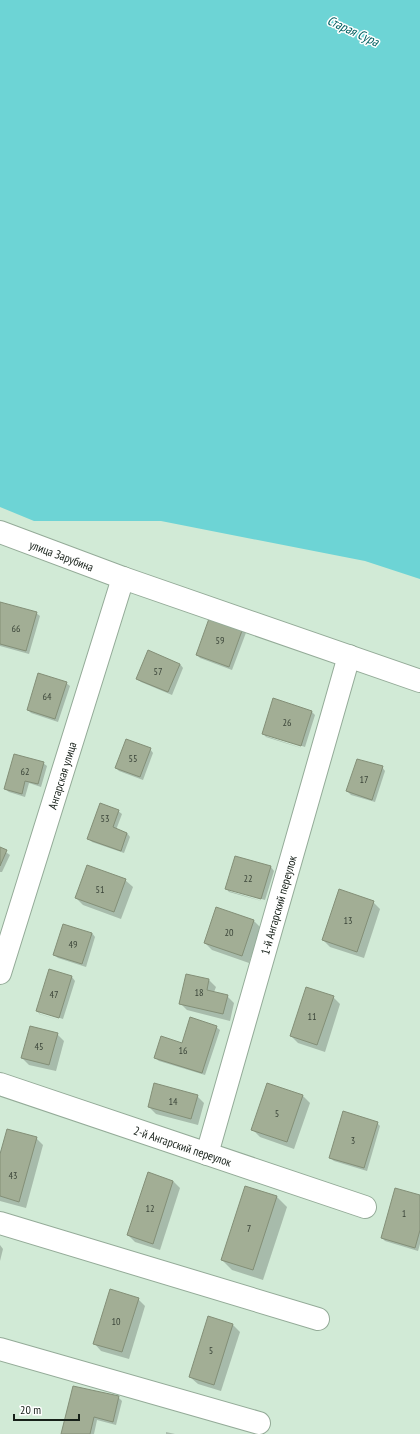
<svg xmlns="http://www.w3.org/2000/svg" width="420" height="1434" font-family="'PT Sans Narrow',sans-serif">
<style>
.water{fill:#6dd4d5}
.shadow{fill:#0003}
.building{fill:#a2ae95;stroke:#838f77}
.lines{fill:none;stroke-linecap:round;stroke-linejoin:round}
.minor-casing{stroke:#94ab98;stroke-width:24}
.minor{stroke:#fff;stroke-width:22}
.labels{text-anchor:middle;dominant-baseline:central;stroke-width:3;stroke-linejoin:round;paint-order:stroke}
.number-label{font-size:10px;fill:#3a4438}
.street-label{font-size:12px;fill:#172019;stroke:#fff}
.water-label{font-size:13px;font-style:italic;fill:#036162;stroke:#fff}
</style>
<rect width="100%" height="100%" fill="#d1ead6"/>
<polygon class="water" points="0,0 420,0 420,579 365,561 161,521 34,521 0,507"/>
<g class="shadow">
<polygon points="0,603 36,613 40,616 29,654 0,646"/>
<polygon points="211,615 247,630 232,670 200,658 197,655"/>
<polygon points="180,664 183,668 172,695 141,682 137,679"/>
<polygon points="66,683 70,686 58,722 31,713 28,710"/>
<polygon points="312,712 315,715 305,747 266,734 266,736 304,749 266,737 263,733"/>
<polygon points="150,749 153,753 143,780 119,771 116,768"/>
<polygon points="43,763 47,766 41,787 29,783 25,797 9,792 5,789"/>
<polygon points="382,767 385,771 375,802 351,795 347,791"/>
<polygon points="118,811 122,814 116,830 127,833 130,837 124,853 92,842 88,838"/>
<polygon points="0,848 10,855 2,872 0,872"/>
<polygon points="271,867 274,871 265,900 229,889 229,891 265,902 229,892 226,888"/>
<polygon points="125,880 133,887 121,919 83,905 76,898"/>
<polygon points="373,902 380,909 364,958 330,947 323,940"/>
<polygon points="217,909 254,921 261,928 249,963 212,950 205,943"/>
<polygon points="92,933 95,937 86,967 58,958 54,955"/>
<polygon points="50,970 72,977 75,981 63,1019 39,1011 39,1014 62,1021 40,1014 37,1011"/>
<polygon points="209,980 216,987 214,992 227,996 234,1003 230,1021 187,1010 180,1003"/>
<polygon points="333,997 340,1004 325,1052 298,1043 291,1036"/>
<polygon points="216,1027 220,1030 205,1075 159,1061 155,1058"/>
<polygon points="57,1034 64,1041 56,1071 29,1065 22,1058"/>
<polygon points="197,1096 204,1103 198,1125 156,1114 149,1107"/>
<polygon points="303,1096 310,1103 294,1149 260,1137 253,1130"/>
<polygon points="377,1123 380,1126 367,1171 334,1161 330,1158"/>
<polygon points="36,1138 43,1145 26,1208 0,1201 0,1158"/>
<polygon points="173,1181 180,1188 160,1250 135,1242 128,1235"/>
<polygon points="420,1196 420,1244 418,1251 385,1241 382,1238"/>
<polygon points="277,1197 287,1207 263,1280 232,1270 222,1260"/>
<polygon points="0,1245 3,1249 0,1261"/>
<polygon points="138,1299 145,1306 129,1359 101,1351 94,1343"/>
<polygon points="233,1325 240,1332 221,1391 198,1384 190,1377"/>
<polygon points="118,1397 122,1401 116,1425 97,1420 94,1434 62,1434"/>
<polygon points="166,1432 175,1434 166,1434"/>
</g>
<g class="building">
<polygon points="0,602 37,612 26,651 0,644"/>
<polygon points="211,613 244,625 229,667 196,655"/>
<polygon points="148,650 180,664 168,692 136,679"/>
<polygon points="38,673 67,682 55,719 27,710"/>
<polygon points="273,698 312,711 301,746 262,734"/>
<polygon points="126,739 151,748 140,777 115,768"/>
<polygon points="14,754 44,762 38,784 25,781 22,794 4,789"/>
<polygon points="357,759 383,766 372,800 346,791"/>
<polygon points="100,803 119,810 113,827 127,833 121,851 87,839"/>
<polygon points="0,847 7,850 0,866"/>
<polygon points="235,856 271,866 261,899 225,889"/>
<polygon points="87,865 126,879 114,912 75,898"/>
<polygon points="339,889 374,901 357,952 322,940"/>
<polygon points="216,907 254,920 242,956 204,943"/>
<polygon points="63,924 92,933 82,964 53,955"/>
<polygon points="49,969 72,976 59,1018 36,1011"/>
<polygon points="186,974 209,979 207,990 228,995 223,1014 179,1004"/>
<polygon points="306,987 334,996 317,1045 290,1036"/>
<polygon points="190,1017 217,1026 202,1073 154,1058 161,1036 182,1043"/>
<polygon points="30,1026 58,1033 49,1065 21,1058"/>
<polygon points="154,1083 198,1095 191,1119 148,1107"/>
<polygon points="267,1083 303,1095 287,1142 251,1130"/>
<polygon points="343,1111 378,1122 364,1168 329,1158"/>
<polygon points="7,1129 37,1137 19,1202 0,1196 0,1154"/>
<polygon points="148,1172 173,1181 153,1244 127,1235"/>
<polygon points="245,1186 277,1196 253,1270 221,1260"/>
<polygon points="395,1188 420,1195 420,1230 415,1248 381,1238"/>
<polygon points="110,1289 139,1298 122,1352 93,1344"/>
<polygon points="208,1316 233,1324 214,1385 189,1377"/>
<polygon points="73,1386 119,1396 113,1422 94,1417 90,1434 61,1434"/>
</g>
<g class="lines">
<g class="minor-casing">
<g id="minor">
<path id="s1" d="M0 532 123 578 420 681"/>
<path id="s2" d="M0 973 123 578"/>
<path id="s3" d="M0 1084 365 1207"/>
<path id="s4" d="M207 1154 349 656"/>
<polyline points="0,1223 318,1319"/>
<polyline points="0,1349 259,1423"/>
</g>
</g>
<use href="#minor" class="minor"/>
</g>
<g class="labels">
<g class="number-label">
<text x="16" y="628">66</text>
<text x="220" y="640">59</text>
<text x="158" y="671">57</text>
<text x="47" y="696">64</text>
<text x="287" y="722">26</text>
<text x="133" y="758">55</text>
<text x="25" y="771">62</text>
<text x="364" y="779">17</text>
<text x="105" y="818">53</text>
<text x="248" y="878">22</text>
<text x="100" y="889">51</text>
<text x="348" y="920">13</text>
<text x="229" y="932">20</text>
<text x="73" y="944">49</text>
<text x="199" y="992">18</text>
<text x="54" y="994">47</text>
<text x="312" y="1016">11</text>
<text x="39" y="1046">45</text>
<text x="183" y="1050">16</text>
<text x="173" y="1101">14</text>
<text x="277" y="1113">5</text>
<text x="353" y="1140">3</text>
<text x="13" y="1175">43</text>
<text x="150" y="1208">12</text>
<text x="404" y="1213">1</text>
<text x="249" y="1228">7</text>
<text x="116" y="1321">10</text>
<text x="211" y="1350">5</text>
</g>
<g class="street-label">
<text stroke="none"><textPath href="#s1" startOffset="66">улица Зарубина</textPath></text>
<text stroke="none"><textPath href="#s2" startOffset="207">Ангарская улица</textPath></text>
<text stroke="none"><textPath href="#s4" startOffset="259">1-й Ангарский переулок</textPath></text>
<text stroke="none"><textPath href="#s3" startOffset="193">2-й Ангарский переулок</textPath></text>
</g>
<g class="water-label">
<text transform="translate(353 31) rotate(25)">Старая Сура</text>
</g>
</g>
<path d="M14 1414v6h65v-6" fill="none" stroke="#172019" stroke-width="2"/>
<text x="20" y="1414" font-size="12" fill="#172019" stroke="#ffffff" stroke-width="3" paint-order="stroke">20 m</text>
</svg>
